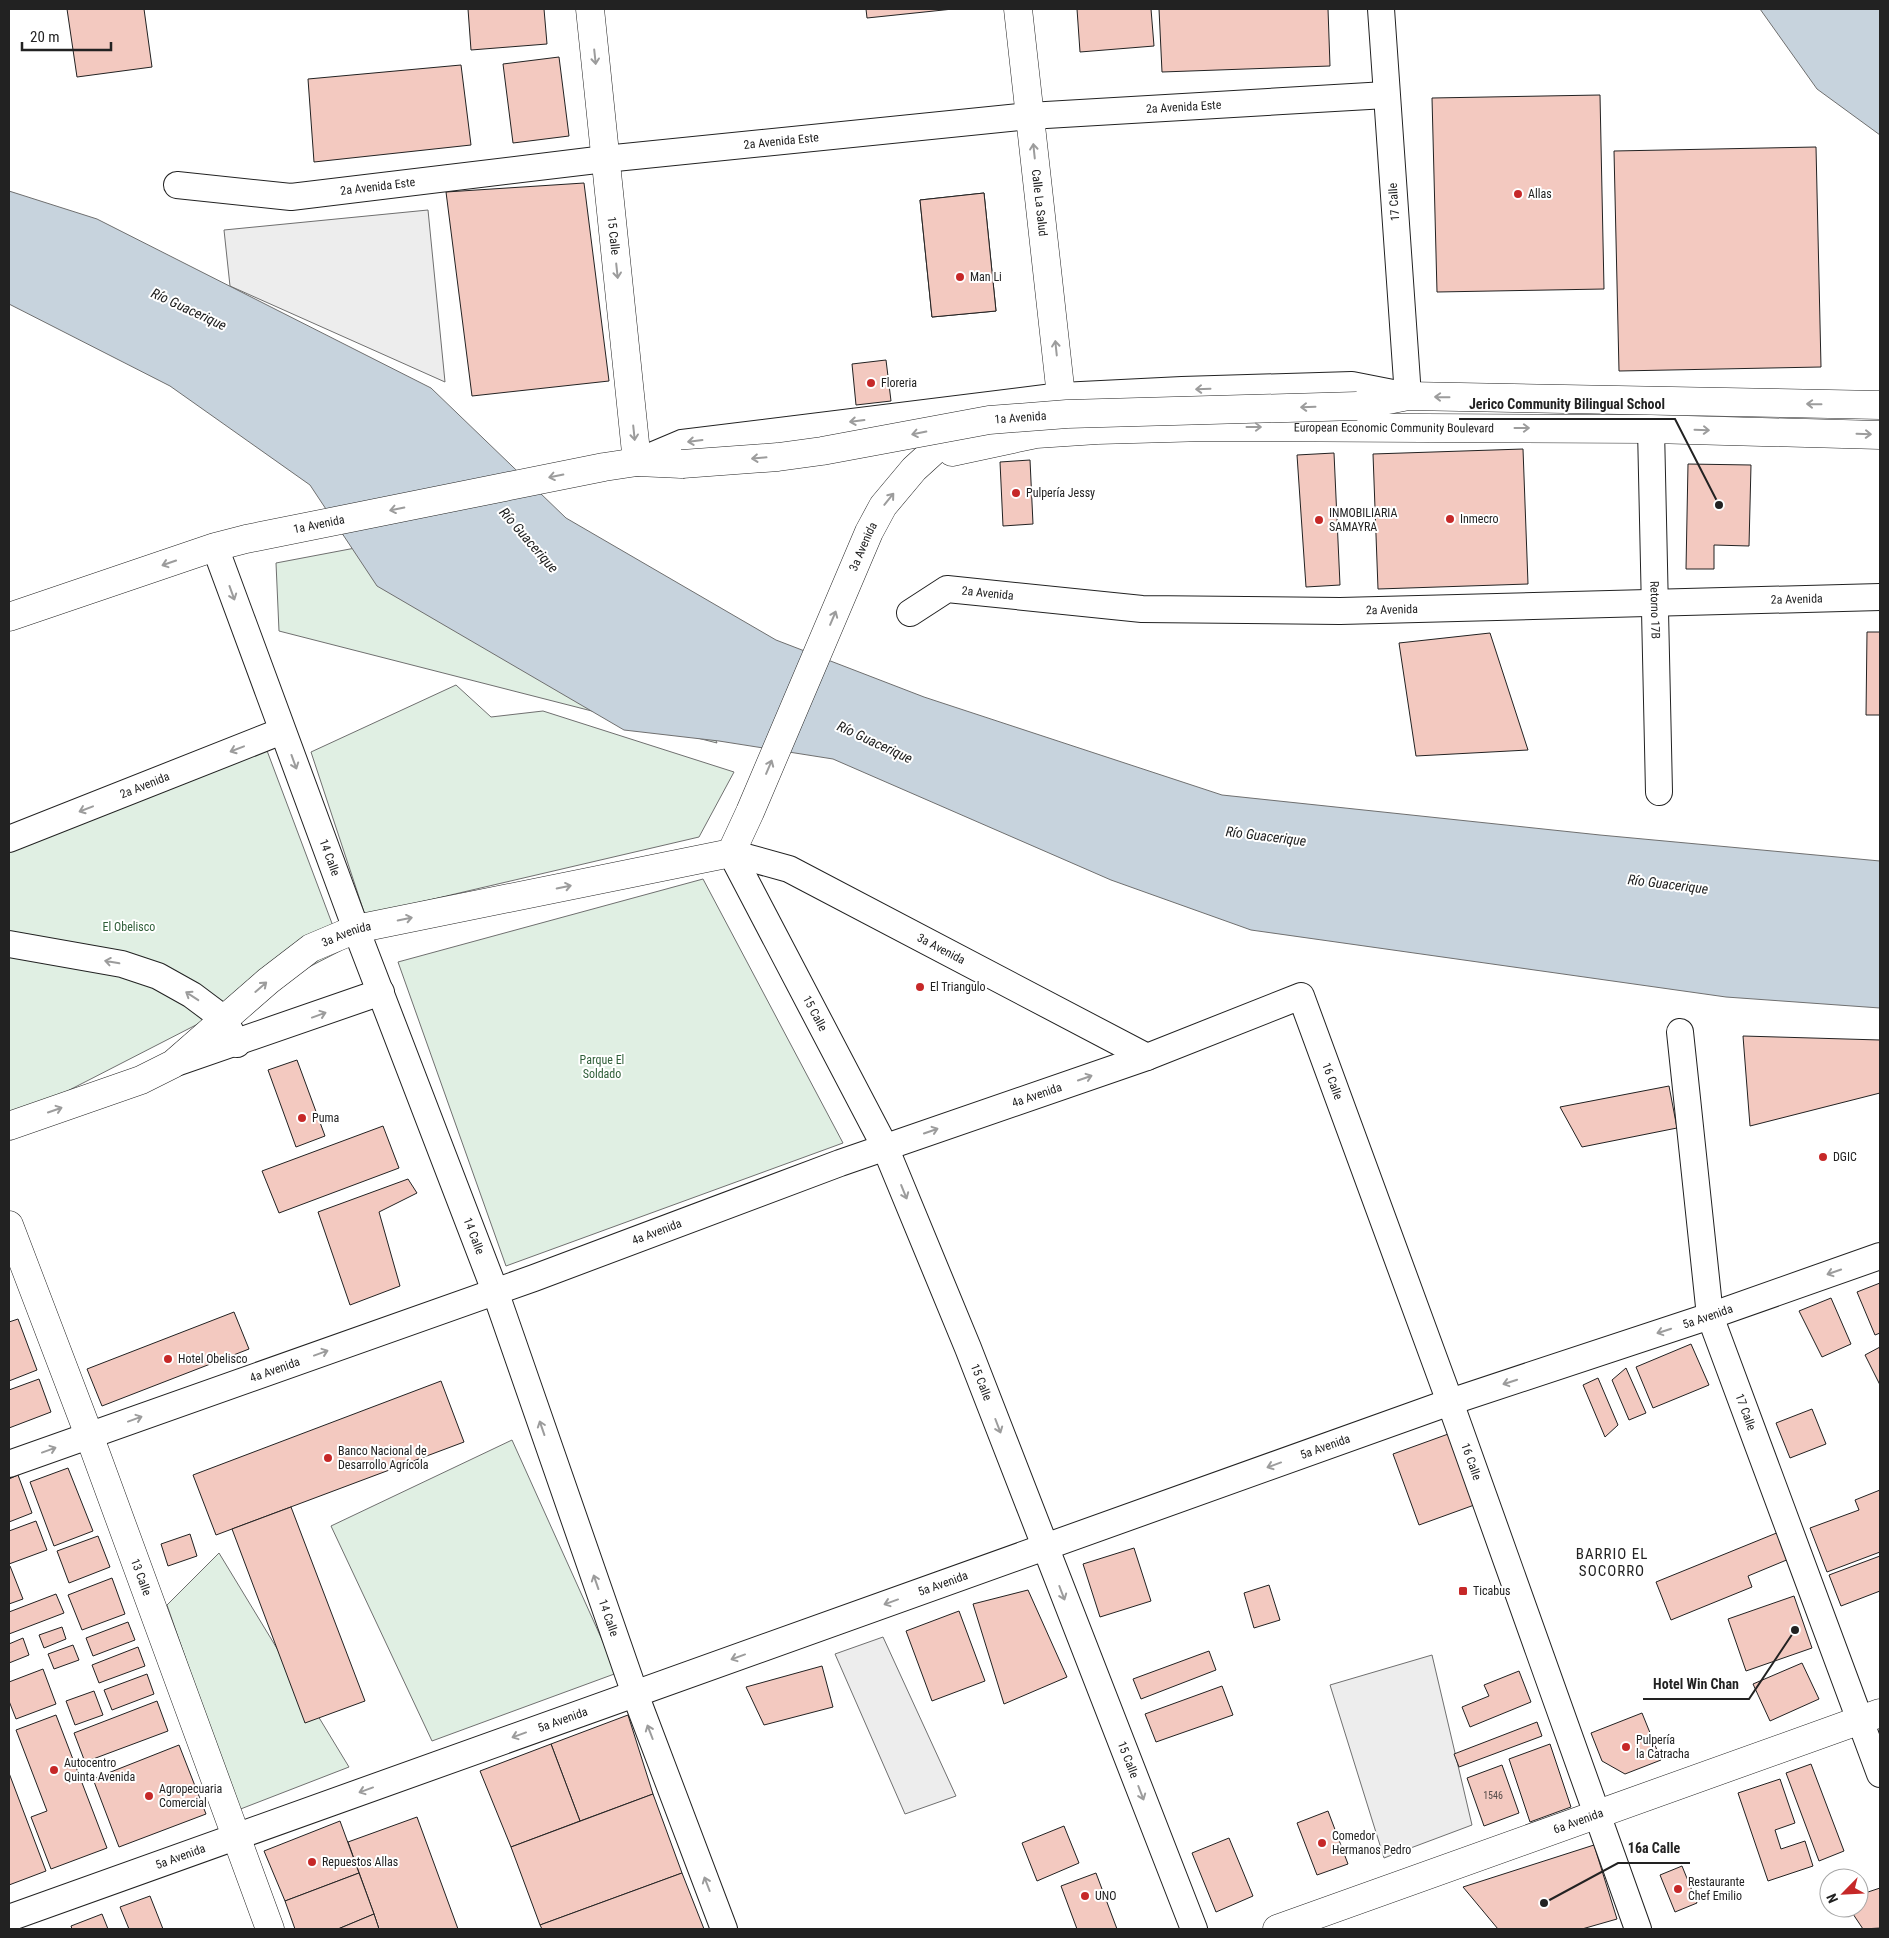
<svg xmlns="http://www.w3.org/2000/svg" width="1889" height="1938" font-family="'Roboto Condensed',sans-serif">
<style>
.green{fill:#e0efe3;stroke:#6f6f6f}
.parking{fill:#ededed;stroke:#6f6f6f}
.water{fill:#c7d3dd;stroke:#6f6f6f}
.building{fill:#f3c9c0;stroke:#222}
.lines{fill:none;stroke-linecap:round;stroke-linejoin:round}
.street-casing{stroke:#222;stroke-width:28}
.secondary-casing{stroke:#222;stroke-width:29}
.primary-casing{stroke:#222;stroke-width:29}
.street{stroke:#fff;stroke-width:26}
.secondary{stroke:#fff;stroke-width:28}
.primary{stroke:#fff;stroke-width:28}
.primary-bridge-casing{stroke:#222;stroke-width:29;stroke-linecap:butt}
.primary-bridge{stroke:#fff;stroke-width:28}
.oneway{stroke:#9c9c9c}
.poi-dot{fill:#c62828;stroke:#fff;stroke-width:2}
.labels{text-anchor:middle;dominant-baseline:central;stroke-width:4;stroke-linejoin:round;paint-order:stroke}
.number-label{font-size:10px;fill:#564c4a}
.street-label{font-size:12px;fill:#222;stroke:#fff}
.poi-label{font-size:12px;fill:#222;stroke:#fff;text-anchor:start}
.park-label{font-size:12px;fill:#2f5e38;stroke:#fff}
.water-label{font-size:14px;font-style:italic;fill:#222;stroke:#fff}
.quarter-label{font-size:15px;letter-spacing:1px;fill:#222;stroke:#fff}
.leader{fill:none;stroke:#222;stroke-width:2}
.callout-dot{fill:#222;stroke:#fff;stroke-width:2}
.callout-label{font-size:14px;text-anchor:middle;font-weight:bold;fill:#222;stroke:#fff;stroke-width:4;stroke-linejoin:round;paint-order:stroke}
</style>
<rect width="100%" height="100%" fill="#fff"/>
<g class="green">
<polygon points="408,538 696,697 717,743 279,631 276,563"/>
<polygon points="456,685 491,717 543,711 734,772 699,837 365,915 311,752"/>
<polygon points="263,740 342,950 9,1121 9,850"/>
<polygon points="703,879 843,1143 506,1266 398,962"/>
<polygon points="512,1440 617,1673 432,1741 331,1526"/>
<polygon points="219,1553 349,1767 238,1810 167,1605"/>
</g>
<g class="parking">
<polygon points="428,210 445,382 230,286 224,230"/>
<polygon points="883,1637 956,1796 905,1814 835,1654"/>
<polygon points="1432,1655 1472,1825 1384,1858 1330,1685"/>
</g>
<g class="water">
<polygon points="1760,9 1880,9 1880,135 1817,89"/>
<polygon points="9,191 97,219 431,388 566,518 776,640 924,697 1222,795 1600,835 1880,861 1880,1008 1726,997 1251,930 1111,880 833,759 719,741 624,730 377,586 310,485 170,386 9,304"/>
</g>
<g class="building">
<polygon points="67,9 144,9 152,67 77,77"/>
<polygon points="468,9 544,9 547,44 471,50"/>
<polygon points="866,9 953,9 867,18"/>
<polygon points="1077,9 1151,9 1154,46 1080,52"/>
<polygon points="1159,9 1328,9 1330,66 1162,72"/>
<polygon points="559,57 569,136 513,143 503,64"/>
<polygon points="461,65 471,145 314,162 308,79"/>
<polygon points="1600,95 1604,289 1437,292 1432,98"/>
<polygon points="1816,147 1821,367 1619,371 1614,151"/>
<polygon points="584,183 609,381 472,396 446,192"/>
<polygon points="984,193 996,311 932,317 920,200"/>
<polygon points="984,193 996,311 932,317 920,200"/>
<polygon points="886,360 891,401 856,405 852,364"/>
<polygon points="1523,449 1528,584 1378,589 1373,454"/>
<polygon points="1334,453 1340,585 1306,587 1297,455"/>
<polygon points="1030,460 1033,524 1003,526 1000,462"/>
<polygon points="1688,464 1751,465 1749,546 1714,545 1714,569 1686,569"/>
<polygon points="1867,632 1880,632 1880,715 1866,715"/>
<polygon points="1490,633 1528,750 1416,756 1399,643"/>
<polygon points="1743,1036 1880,1040 1880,1093 1750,1126"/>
<polygon points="297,1060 325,1136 296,1147 268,1070"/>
<polygon points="1669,1086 1677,1128 1582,1147 1560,1107"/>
<polygon points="383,1126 399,1168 279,1213 262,1171"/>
<polygon points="408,1179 417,1193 379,1212 400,1286 350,1305 318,1212"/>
<polygon points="1880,1283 1880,1333 1875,1335 1857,1292"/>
<polygon points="1831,1298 1851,1344 1822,1357 1799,1311"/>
<polygon points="234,1312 249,1349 102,1406 87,1369"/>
<polygon points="18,1319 37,1370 9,1381 9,1322"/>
<polygon points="1691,1344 1709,1385 1653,1408 1636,1367"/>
<polygon points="1880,1347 1880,1385 1865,1355"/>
<polygon points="1626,1368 1646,1413 1629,1420 1612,1380"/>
<polygon points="1598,1378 1618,1425 1605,1437 1583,1385"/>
<polygon points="39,1379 51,1412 9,1428 9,1390"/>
<polygon points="441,1381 464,1442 216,1535 193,1475"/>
<polygon points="1812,1409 1826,1444 1790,1458 1776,1423"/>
<polygon points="1451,1433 1477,1504 1419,1525 1393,1454"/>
<polygon points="68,1468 93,1531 54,1546 30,1482"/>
<polygon points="18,1475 32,1513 9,1522 9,1479"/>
<polygon points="1880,1490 1880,1552 1827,1572 1810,1528 1859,1510 1855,1500"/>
<polygon points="291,1507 365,1701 305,1723 232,1529"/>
<polygon points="36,1521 47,1550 9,1564 9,1531"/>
<polygon points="1779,1532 1789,1559 1748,1576 1752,1587 1671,1620 1656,1582"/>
<polygon points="190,1534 197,1556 168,1566 161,1544"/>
<polygon points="98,1536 110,1567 69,1583 57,1551"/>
<polygon points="1134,1548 1151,1601 1100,1617 1083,1564"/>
<polygon points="1880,1556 1880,1591 1841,1606 1829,1575"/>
<polygon points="10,1566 23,1599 9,1604 9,1567"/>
<polygon points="112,1578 125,1614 82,1630 68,1595"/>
<polygon points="1269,1585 1280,1620 1254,1628 1244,1593"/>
<polygon points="1028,1590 1067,1677 1004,1704 973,1604"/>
<polygon points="56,1594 64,1613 9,1634 9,1612"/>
<polygon points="1794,1596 1812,1648 1746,1671 1728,1619"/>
<polygon points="959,1611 985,1681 932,1701 906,1631"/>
<polygon points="128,1622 135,1640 93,1656 86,1638"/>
<polygon points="62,1627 66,1639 44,1648 39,1635"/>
<polygon points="23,1638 29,1655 9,1663 9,1644"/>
<polygon points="73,1645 79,1660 54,1669 48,1654"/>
<polygon points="138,1647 145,1666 99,1683 92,1665"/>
<polygon points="1209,1651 1216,1670 1141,1699 1133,1679"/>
<polygon points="1802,1663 1819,1699 1770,1721 1753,1684"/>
<polygon points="822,1666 833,1707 764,1725 746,1687"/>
<polygon points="43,1669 56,1704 16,1719 9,1701 9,1682"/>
<polygon points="1519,1671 1531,1702 1470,1727 1462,1707 1489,1696 1484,1685"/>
<polygon points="147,1674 154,1694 112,1710 104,1690"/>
<polygon points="1222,1686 1233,1715 1156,1742 1145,1714"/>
<polygon points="94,1691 103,1715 75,1725 66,1701"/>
<polygon points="157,1701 168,1731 85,1762 74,1733"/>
<polygon points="1642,1713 1661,1760 1625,1774 1602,1761 1591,1733"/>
<polygon points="56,1715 107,1848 51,1869 31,1817 47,1811 16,1730"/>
<polygon points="628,1715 653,1794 580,1821 551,1744"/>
<polygon points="1537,1722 1542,1736 1459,1767 1454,1754"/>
<polygon points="551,1744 580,1821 511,1847 480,1771"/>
<polygon points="1550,1744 1571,1807 1530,1822 1509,1759"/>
<polygon points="179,1745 206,1814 119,1847 93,1779"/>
<polygon points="1811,1764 1844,1851 1819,1861 1786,1773"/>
<polygon points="1502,1765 1519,1813 1484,1826 1467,1778"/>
<polygon points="9,1773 46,1871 9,1885"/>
<polygon points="1780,1779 1795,1823 1775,1830 1781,1849 1805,1841 1813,1866 1768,1881 1738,1793"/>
<polygon points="653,1794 682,1873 540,1925 511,1847"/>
<polygon points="1328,1811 1348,1864 1317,1875 1297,1823"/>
<polygon points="417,1817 458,1929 379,1929 374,1914 348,1842"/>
<polygon points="340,1821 359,1873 285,1901 264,1851"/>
<polygon points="1064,1826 1079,1863 1037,1881 1022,1843"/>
<polygon points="1229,1838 1253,1896 1216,1912 1192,1853"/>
<polygon points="1594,1845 1617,1919 1582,1929 1498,1929 1463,1887"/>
<polygon points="1682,1866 1697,1903 1675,1912 1660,1875"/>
<polygon points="359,1873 374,1914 338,1929 295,1929 285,1901"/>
<polygon points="682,1873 704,1929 542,1929 540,1925"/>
<polygon points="1096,1873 1117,1929 1077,1929 1061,1886"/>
<polygon points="1880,1888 1880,1928 1863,1929 1849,1908 1859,1908 1859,1895"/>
<polygon points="150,1896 163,1929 129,1929 120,1907"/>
<polygon points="102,1914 108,1929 72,1929 71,1926"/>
<polygon points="374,1914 379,1929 338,1929"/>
</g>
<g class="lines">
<g class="street-casing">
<g id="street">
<path id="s1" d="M177 185 291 197 605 159 1029 116 1386 95"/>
<path id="s2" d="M1651 429 1659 792"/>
<polyline points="637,462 682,443 1061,396 1182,390 1352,385 1408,396 1381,9"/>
<path id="s3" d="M215 547 356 929 495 1291 635 1694 724 1929"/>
<path id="s4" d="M910 613 947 589 1142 609 1340 611 1880 597"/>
<path id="s5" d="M9 839 282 731"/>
<path id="s6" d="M731 853 885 1147 968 1348 1194 1929"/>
<path id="s7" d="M731 853 789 869 1147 1057"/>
<polyline points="9,944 122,964 158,976 192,995 224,1019 237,1044"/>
<path id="s8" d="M1680 1032 1710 1316 1880 1774"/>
<polyline points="173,1064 381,992"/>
<path id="s9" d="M9 1464 534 1278 840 1163 1147 1057 1301 996 1450 1402 1638 1929"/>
<path id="s10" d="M9 1918 1450 1402 1710 1316 1880 1256"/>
</g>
</g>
<g class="secondary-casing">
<g id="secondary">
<path id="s11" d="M590 9 637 462"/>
<path id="s12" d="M1018 9 1061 396"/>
<path id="s13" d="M9 1225 89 1435 270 1929"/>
<path id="s14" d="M1277 1929 1880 1713"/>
</g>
</g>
<g class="primary-casing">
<g id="primary">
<polyline points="1357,406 1408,396 1880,405"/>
<path d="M1029 421C1048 418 1052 412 1061 396"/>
<path id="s15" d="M952 452 1036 434 1097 430 1206 427 1651 429 1880 435"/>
<path id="s16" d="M9 617 215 547 246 539 604 467 637 462 682 464"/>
<path id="s17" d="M9 1126 141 1080 173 1064 268 981 311 948 356 929 731 853 750 812 869 532 883 506 914 469 948 438 966 430 977 428"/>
</g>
</g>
<use href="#street" class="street"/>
<use href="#secondary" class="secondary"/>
<use href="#primary" class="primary"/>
<g class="primary-bridge-casing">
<g id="primary-bridge">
<path id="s18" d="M682 464 778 457 822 451 989 420 1067 414 1357 406"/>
</g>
</g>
<use href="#primary-bridge" class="primary-bridge"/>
</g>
<defs><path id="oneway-shaft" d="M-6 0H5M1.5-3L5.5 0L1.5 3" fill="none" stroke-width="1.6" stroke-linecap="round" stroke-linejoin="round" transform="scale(1.25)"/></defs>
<g class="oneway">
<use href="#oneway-shaft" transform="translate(595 57) rotate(84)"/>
<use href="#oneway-shaft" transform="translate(1034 151) rotate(-96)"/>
<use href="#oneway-shaft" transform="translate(617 271) rotate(84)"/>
<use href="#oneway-shaft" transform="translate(1056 348) rotate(-96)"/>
<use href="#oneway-shaft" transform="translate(1203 389) rotate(178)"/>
<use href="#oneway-shaft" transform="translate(1442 397) rotate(-179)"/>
<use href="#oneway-shaft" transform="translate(1814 404) rotate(-179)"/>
<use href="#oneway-shaft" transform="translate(1308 407) rotate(178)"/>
<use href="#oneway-shaft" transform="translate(857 421) rotate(173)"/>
<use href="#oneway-shaft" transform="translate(1254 427)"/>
<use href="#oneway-shaft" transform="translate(1522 428)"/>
<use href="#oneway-shaft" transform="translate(1702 430) rotate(2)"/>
<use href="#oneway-shaft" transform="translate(634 433) rotate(84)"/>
<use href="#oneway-shaft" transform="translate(919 433) rotate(169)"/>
<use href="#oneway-shaft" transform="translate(1864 434) rotate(2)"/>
<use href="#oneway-shaft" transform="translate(695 441) rotate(173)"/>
<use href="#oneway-shaft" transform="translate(759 458) rotate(175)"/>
<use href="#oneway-shaft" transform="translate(556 476) rotate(169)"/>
<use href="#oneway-shaft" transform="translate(889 499) rotate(-51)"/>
<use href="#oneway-shaft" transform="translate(397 509) rotate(169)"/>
<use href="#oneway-shaft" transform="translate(169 563) rotate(161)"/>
<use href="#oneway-shaft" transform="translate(232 593) rotate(70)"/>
<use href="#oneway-shaft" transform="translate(833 618) rotate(-67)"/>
<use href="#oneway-shaft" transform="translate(237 749) rotate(159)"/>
<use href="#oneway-shaft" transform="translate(294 762) rotate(70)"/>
<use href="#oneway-shaft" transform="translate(769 767) rotate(-67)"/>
<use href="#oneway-shaft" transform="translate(86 809) rotate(159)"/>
<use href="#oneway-shaft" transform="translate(564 887) rotate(-12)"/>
<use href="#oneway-shaft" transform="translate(405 919) rotate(-12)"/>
<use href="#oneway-shaft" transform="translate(112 962) rotate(-170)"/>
<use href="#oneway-shaft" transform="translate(261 987) rotate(-41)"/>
<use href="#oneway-shaft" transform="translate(192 996) rotate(-147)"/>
<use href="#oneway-shaft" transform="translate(319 1015) rotate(-20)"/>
<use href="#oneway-shaft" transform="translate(1085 1078) rotate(-19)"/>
<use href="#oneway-shaft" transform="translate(55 1110) rotate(-19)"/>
<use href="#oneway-shaft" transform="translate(931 1131) rotate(-19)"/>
<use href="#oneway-shaft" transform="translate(904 1192) rotate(68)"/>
<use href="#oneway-shaft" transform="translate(1834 1272) rotate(161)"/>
<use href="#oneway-shaft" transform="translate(1664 1331) rotate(162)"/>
<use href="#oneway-shaft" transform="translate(321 1353) rotate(-20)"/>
<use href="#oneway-shaft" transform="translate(1510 1382) rotate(162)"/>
<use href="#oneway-shaft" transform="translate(135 1419) rotate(-20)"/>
<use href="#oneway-shaft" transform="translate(998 1426) rotate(69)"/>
<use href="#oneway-shaft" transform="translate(542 1428) rotate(-109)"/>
<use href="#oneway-shaft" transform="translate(49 1450) rotate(-20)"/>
<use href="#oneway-shaft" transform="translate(1274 1465) rotate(160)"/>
<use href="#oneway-shaft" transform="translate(596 1582) rotate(-109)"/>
<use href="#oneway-shaft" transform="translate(1062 1593) rotate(69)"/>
<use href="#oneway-shaft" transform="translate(891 1602) rotate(160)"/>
<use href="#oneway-shaft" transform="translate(738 1657) rotate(160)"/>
<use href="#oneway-shaft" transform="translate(650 1732) rotate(-111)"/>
<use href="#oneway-shaft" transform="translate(519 1735) rotate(160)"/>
<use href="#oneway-shaft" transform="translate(366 1790) rotate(160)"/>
<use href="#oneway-shaft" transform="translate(1141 1793) rotate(69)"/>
<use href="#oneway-shaft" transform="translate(707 1884) rotate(-111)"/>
</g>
<g class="poi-dot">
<circle cx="1518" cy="194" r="5"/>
<circle cx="960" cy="277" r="5"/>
<circle cx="871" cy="383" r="5"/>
<circle cx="1016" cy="493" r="5"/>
<circle cx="1450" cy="519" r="5"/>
<circle cx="1319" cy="520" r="5"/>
<circle cx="920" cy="987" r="5"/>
<circle cx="302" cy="1118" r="5"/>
<circle cx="1823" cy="1157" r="5"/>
<circle cx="168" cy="1359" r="5"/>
<circle cx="328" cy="1458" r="5"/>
<rect x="1458" y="1586" width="10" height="10" rx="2.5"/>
<circle cx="1626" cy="1747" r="5"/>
<circle cx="54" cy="1770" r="5"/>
<circle cx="149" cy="1796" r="5"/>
<circle cx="1322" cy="1843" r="5"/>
<circle cx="312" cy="1862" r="5"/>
<circle cx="1678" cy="1889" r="5"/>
<circle cx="1085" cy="1896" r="5"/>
</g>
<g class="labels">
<g class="number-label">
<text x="1493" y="1795">1546</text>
</g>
<g class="street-label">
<text stroke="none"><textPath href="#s1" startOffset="1012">2a Avenida Este</textPath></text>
<text stroke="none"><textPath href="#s1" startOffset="608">2a Avenida Este</textPath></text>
<text stroke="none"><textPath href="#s1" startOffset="202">2a Avenida Este</textPath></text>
<text stroke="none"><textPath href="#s12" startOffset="195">Calle La Salud</textPath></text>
<text transform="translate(1394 202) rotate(-94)">17 Calle</text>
<text stroke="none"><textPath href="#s11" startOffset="228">15 Calle</textPath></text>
<text stroke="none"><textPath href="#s18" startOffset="342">1a Avenida</textPath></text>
<text stroke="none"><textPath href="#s15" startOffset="444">European Economic Community Boulevard</textPath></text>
<text stroke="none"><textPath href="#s16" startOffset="324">1a Avenida</textPath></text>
<text stroke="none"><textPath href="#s17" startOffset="1121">3a Avenida</textPath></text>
<text stroke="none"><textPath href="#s4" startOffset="85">2a Avenida</textPath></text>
<text stroke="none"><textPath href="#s4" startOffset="895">2a Avenida</textPath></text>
<text stroke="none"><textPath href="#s4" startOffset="490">2a Avenida</textPath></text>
<text stroke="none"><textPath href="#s2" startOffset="181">Retorno 17B</textPath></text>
<text stroke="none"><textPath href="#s5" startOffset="146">2a Avenida</textPath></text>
<text stroke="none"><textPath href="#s3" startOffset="331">14 Calle</textPath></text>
<text stroke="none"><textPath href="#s17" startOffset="394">3a Avenida</textPath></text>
<text stroke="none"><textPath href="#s7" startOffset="232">3a Avenida</textPath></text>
<text stroke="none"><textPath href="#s6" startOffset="181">15 Calle</textPath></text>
<text stroke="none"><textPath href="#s9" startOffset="1465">16 Calle</textPath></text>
<text stroke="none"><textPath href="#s9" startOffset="1092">4a Avenida</textPath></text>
<text stroke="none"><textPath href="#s9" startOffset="688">4a Avenida</textPath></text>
<text stroke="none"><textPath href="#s3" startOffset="736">14 Calle</textPath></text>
<text stroke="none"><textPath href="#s10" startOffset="1802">5a Avenida</textPath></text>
<text stroke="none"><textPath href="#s9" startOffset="282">4a Avenida</textPath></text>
<text stroke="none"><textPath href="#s6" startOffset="586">15 Calle</textPath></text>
<text stroke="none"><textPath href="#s8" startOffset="388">17 Calle</textPath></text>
<text stroke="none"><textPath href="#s10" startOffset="1398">5a Avenida</textPath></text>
<text stroke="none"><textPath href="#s9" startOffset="1870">16 Calle</textPath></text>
<text stroke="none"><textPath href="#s13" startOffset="376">13 Calle</textPath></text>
<text stroke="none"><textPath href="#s10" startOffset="992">5a Avenida</textPath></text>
<text stroke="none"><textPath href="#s3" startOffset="1141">14 Calle</textPath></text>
<text stroke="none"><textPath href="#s10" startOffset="588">5a Avenida</textPath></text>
<text stroke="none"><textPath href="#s6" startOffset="991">15 Calle</textPath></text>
<text stroke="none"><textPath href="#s14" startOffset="320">6a Avenida</textPath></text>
<text stroke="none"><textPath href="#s10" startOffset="182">5a Avenida</textPath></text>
</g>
<g class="poi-label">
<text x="1528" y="194">Allas</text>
<text x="970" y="277">Man Li</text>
<text x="881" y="383">Floreria</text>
<text x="1026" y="493">Pulpería Jessy</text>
<text x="1329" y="513">INMOBILIARIA<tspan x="1329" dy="14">SAMAYRA</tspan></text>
<text x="1460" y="519">Inmecro</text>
<text x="930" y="987">El Triangulo</text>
<text x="312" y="1118">Puma</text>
<text x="1833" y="1157">DGIC</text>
<text x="178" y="1359">Hotel Obelisco</text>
<text x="338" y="1451">Banco Nacional de<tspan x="338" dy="14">Desarrollo Agrícola</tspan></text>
<text x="1473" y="1591">Ticabus</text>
<text x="1636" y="1740">Pulpería<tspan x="1636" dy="14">la Catracha</tspan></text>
<text x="64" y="1763">Autocentro<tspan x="64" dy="14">Quinta Avenida</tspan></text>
<text x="159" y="1789">Agropecuaria<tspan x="159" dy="14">Comercial</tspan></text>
<text x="1332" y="1836">Comedor<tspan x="1332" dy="14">Hermanos Pedro</tspan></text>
<text x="322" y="1862">Repuestos Allas</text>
<text x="1688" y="1882">Restaurante<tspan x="1688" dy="14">Chef Emilio</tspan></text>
<text x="1095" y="1896">UNO</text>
</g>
<g class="park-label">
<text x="129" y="927">El Obelisco</text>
<text x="602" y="1060">Parque El<tspan x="602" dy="14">Soldado</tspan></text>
</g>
<g class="water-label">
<text transform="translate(189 309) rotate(25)">Río Guacerique</text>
<text transform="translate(529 540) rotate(49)">Río Guacerique</text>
<text transform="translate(875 742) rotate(25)">Río Guacerique</text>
<text transform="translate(1266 836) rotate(7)">Río Guacerique</text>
<text transform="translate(1668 884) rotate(7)">Río Guacerique</text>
</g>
<g class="quarter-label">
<text x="1612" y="1554">BARRIO EL<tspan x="1612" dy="17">SOCORRO</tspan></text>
</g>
</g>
<path class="leader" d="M1719 505L1675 419H1459M1795 1630L1749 1699H1643M1544 1903L1618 1863H1690"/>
<g class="callout-dot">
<circle cx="1719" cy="505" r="5"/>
<circle cx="1795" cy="1630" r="5"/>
<circle cx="1544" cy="1903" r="5"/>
</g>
<g class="callout-label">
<text x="1567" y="409">Jerico Community Bilingual School</text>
<text x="1696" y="1689">Hotel Win Chan</text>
<text x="1654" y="1853">16a Calle</text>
</g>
<rect width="1889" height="1938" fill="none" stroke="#222222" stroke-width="20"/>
<g transform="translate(1844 1893) rotate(246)"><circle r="24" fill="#ffffff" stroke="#a7a7a7"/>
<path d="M0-4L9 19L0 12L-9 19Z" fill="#c62828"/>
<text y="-8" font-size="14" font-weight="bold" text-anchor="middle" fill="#222222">N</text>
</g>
<path d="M22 42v8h89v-8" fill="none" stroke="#222222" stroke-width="2.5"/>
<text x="30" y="42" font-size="15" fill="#222222" stroke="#ffffff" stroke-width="4" paint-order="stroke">20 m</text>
</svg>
